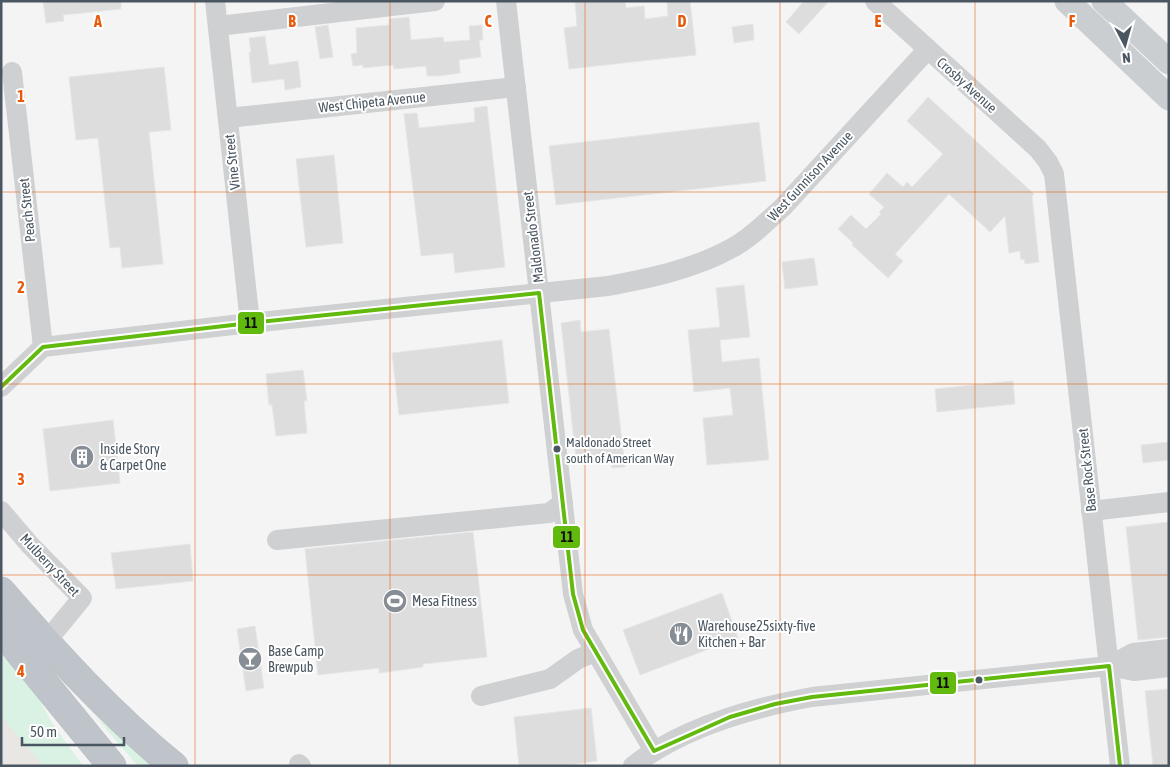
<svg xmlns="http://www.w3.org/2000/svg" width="1170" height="767" font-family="'Asap Condensed',sans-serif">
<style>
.commercial{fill:#e8e7e3}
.green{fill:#d9f2e3}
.building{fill:#ddddde;stroke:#e5e6e7}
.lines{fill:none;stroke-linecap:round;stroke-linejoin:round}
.highway-casing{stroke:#b9bec3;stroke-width:29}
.minor{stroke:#ced0d2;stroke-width:20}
.major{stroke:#caced1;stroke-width:25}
.highway{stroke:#bec4c9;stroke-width:28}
.bus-1-casing{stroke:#fff;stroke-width:8}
.bus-1{stroke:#62ba0f;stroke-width:4}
.grid{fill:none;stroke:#e8590c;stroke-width:1;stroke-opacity:0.55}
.bus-dot{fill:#4a5661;stroke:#fff;stroke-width:2}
.labels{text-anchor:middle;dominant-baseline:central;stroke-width:4;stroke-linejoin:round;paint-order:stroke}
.bus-label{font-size:13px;fill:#4a5661;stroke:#fff;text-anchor:start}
.street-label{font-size:14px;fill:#4a5661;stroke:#fff}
.poi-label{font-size:14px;fill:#4a5661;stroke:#fff;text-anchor:start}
.grid-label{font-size:16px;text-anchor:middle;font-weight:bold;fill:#e8590c;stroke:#fff;stroke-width:4;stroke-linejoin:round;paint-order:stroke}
.line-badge{stroke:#fff;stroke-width:2}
.pale-badge-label{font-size:14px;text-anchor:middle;font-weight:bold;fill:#111}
</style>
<rect width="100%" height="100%" fill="#f4f4f4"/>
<polygon class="commercial" points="1,716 35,753 44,766 1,766"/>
<g class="green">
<polygon points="1,654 34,690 52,723 83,766 44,766 1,716"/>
<polygon points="95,716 157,766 138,766"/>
</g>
<g class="building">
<polygon points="43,1 121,1 121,9 63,15 64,21 46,23"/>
<polygon points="575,1 625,1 626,8 644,6 645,19 668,16 667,1 690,1 696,55 569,69 564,28 577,26"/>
<polygon points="804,1 829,1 799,34 786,22"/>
<polygon points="409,17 411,40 443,37 444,42 470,40 469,26 482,25 483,40 479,40 481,57 459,60 460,73 439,76 427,76 426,66 394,69 393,65 363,68 363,65 353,66 351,54 357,53 356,28 389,25 389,19"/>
<polygon points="753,24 754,40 734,43 732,27"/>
<polygon points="328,25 333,57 320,59 315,27"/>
<polygon points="265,36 269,65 298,61 301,87 285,90 284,79 252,83 249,53 251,52 249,38"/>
<polygon points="164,67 171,130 149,132 163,264 122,268 120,247 110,248 98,138 76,140 69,77"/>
<polygon points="928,97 1034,194 1032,196 1039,262 1025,264 1024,259 1021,260 1020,251 1009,253 1005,216 990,232 949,194 895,254 903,261 888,278 852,245 853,243 838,229 851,215 866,229 881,214 879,212 884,207 869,194 887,173 903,187 907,182 912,187 943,154 907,121"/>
<polygon points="487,106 505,267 455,273 453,253 421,256 404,114 417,113 419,128 475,122 474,108"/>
<polygon points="759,122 766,181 556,205 549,146"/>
<polygon points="334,155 343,243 306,247 296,159"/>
<polygon points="814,258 818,285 785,289 782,262"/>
<polygon points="744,285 750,337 720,340 722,362 759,358 769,460 707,465 703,418 733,415 730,388 694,392 688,330 720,327 716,288"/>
<polygon points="580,320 581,332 609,329 625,467 612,468 610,455 576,459 561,323"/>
<polygon points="502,340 509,403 399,415 392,353"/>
<polygon points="303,370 307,401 304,401 307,433 276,436 272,405 269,405 266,374"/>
<polygon points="1013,381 1015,404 937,412 935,389"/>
<polygon points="113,420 120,483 50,491 43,429"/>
<polygon points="1169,442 1169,460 1143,463 1141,445"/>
<polygon points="1169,522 1169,637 1138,640 1126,527"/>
<polygon points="473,532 487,657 423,664 423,667 379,673 379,668 318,675 305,549"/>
<polygon points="190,544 193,581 116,589 111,553"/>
<polygon points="722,593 738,638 640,675 623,630"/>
<polygon points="255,626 264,688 246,691 237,629"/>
<polygon points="1169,689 1169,766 1153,766 1145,691"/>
<polygon points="591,708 597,761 562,766 519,766 514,717"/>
</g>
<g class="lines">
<g class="highway-casing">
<g id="highway">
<path d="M1 591C55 653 110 714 174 766"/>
<polyline points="1,630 112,766"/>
</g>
</g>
<g class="minor">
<polyline points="215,1 250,323"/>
<polyline points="506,1 573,594 583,630 654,751"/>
<polyline points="875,1 1038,149 1048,162 1054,174 1120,766"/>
<polyline points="218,26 435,1"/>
<polyline points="12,72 43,347"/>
<polyline points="228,118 516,87"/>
<path d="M1 387 43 347 250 323 608 286C651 278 694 269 732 248 751 238 767 221 783 207L928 49"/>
<polyline points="1,511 30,545 82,598 46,642"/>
<polyline points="1091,511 1169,502"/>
<polyline points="277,540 549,513 563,503"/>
<polyline points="1169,649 1133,653 1109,666 1134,671 1169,667"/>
<polyline points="481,696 550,679 578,659 595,652"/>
<polyline points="299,764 301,766"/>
<path d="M633 766C683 727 751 708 812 697L1109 666"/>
</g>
<g class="major">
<polyline points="1067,1 1169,98"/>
<polyline points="1104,1 1169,62"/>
</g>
<use href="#highway" class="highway"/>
<g class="bus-1-casing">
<polyline id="bus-1" points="1,387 43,347 250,323 539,293 573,594 583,630 654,751 730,717 775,704 812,697 1109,666 1120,766"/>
</g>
<use href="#bus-1" class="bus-1"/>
</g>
<path class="grid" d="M195 1V766M390 1V766M585 1V766M780 1V766M975 1V766M1 192H1169M1 384H1169M1 575H1169"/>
<defs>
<g id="building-disc" transform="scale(1.25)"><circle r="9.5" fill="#868d94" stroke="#fff"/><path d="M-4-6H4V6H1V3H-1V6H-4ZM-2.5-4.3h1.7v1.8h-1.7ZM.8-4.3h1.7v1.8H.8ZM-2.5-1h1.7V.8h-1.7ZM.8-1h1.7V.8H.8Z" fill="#fff"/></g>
<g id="stadium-disc" transform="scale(1.25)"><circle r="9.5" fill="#868d94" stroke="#fff"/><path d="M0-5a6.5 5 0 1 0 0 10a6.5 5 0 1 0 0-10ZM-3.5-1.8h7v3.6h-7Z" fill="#fff"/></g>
<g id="restaurant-disc" transform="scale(1.25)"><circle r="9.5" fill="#868d94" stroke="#fff"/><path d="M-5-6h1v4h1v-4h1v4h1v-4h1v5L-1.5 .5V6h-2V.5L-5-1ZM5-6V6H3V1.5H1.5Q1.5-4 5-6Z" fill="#fff"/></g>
<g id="bar-disc" transform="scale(1.25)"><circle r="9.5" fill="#868d94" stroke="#fff"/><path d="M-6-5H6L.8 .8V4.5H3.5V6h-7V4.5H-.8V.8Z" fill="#fff"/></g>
</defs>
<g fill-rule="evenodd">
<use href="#building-disc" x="82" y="457"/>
<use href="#stadium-disc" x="395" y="601"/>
<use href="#restaurant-disc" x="681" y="634"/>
<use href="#bar-disc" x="250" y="659"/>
</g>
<g class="bus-dot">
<circle cx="557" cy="449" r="4.5"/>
<circle cx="979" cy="680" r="4.5"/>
</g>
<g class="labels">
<g class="bus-label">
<text x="566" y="442">Maldonado Street<tspan x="566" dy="16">south of American Way</tspan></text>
</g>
<g class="street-label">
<text transform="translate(967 85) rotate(42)">Crosby Avenue</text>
<text transform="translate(372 102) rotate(-6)">West Chipeta Avenue</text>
<text transform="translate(232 162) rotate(-96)">Vine Street</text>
<text transform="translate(810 176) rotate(-47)">West Gunnison Avenue</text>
<text transform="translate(27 210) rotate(-96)">Peach Street</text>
<text transform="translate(533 237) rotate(-97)">Maldonado Street</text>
<text transform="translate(1087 470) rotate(-96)">Base Rock Street</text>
<text transform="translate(50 565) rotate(47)">Mulberry Street</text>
</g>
<g class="poi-label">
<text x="100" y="449">Inside Story<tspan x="100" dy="16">&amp; Carpet One</tspan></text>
<text x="412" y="601">Mesa Fitness</text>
<text x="698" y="626">Warehouse25sixty-five<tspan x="698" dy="16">Kitchen + Bar</tspan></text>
<text x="268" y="651">Base Camp<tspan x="268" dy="16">Brewpub</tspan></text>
</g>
</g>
<g class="grid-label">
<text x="98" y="27">A</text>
<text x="292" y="27">B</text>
<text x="488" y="27">C</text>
<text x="682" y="27">D</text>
<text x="878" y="27">E</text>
<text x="1072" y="27">F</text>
<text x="21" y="102">1</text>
<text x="21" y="293">2</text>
<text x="21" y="485">3</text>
<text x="21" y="677">4</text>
</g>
<g class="line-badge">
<rect x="237" y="311" width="28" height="24" rx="5" fill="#62ba0f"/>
<rect x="552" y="525" width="29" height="24" rx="5" fill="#62ba0f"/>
<rect x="929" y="671" width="28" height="24" rx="5" fill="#62ba0f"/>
</g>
<g class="pale-badge-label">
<text x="251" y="328">11</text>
<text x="567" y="542">11</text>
<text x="943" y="688">11</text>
</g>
<rect width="1170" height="767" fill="none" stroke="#4a5661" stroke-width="5"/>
<g transform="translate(1125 45) rotate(174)" stroke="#ffffff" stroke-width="4" paint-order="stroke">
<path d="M0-4L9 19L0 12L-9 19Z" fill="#4a5661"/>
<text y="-8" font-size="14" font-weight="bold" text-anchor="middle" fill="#4a5661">N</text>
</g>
<path d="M22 737v8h102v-8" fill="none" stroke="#4a5661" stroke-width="2.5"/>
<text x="30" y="737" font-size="15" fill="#4a5661" stroke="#ffffff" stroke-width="4" paint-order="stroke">50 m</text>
</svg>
